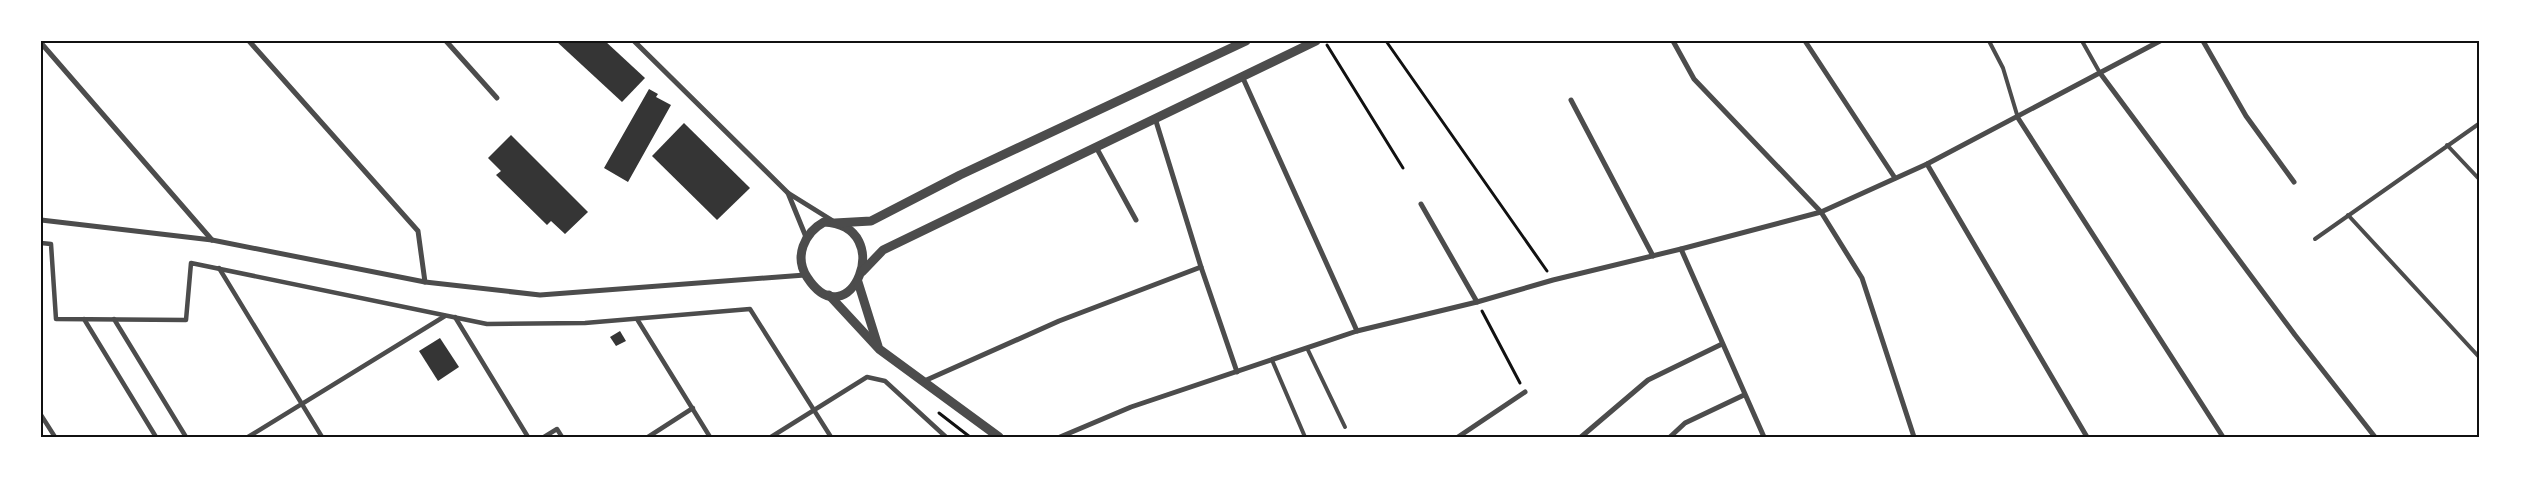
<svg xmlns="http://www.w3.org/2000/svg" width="2521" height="478" font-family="'Fira Sans',sans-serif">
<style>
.building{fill:#353535}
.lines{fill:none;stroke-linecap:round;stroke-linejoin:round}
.path{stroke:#111;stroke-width:3}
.service{stroke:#4c4c4c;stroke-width:4}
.pedestrian{stroke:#4c4c4c;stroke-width:4.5}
.minor{stroke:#4c4c4c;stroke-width:5}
.tertiary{stroke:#4c4c4c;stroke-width:9}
.neatline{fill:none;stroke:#111;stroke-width:2}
</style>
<rect width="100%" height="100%" fill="#fff"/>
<g class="building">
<polygon points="556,41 605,41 645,78 622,102"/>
<polygon points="649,89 658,94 656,97 671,105 628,182 604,168"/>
<polygon points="684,123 750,188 717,220 652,156"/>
<polygon points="511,135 588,212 565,234 551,221 547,225 496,175 501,171 488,158"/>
<polygon points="620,331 626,341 616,346 610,337"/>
<polygon points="440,338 459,367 438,381 419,351"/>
</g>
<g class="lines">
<g class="path">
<polyline points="1386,41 1547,271"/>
<polyline points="1327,45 1403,168"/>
<polyline points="1482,311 1520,383"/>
<polyline points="939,413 970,437"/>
</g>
<g class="service">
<polyline points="1989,41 2003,68 2018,118"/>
<polyline points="2082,41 2100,73"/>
<polyline points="2447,145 2480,180"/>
<polyline points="2348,215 2480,358"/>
<polyline points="2315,239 2480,123"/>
<polyline points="1307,348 1345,427"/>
<polyline points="1272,360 1305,437"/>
</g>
<g class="pedestrian">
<polyline points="41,243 51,244 56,319 186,320 191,263 487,324 585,323 750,309 831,437"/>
<polyline points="219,268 322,437"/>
<polyline points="455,317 528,437"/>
<polyline points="84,319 156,437"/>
<polyline points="114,319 186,437"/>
<polyline points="637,319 710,437"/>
<polyline points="41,415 55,437"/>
<polyline points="248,437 445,316"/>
<polyline points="544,437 557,429 562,437"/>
<polyline points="648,437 693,408"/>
<polyline points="771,437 867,377 885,381 946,437"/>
</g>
<g class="minor">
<polyline points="249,41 418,231 425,282"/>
<polyline points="446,41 497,98"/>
<polyline points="634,41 788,193 833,221"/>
<polyline points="1673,41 1694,79 1821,212 1862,278 1914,437"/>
<polyline points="1805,41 1895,178"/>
<polyline points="2203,41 2246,116 2294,182"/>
<polyline points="41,43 212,240"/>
<polyline points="2100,73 2295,335 2375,437"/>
<polyline points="1242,76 1357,331"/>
<polyline points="1571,100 1653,256"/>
<polyline points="1155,118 1201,267 1237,372"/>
<polyline points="2018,118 2223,437"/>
<polyline points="1096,147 1136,220"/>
<polyline points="1927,164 2087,437"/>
<polyline points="788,193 806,237"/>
<polyline points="1421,204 1477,302"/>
<polyline points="41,220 212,240 425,282 540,295 805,275"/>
<polyline points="1681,249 1764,437"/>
<polyline points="922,382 1059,321 1201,267"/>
<polyline points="1060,437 1131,407 1357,331 1477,302 1553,280 1681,249 1821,212 1927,164 2160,41"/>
<polyline points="1458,437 1525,392"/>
<polyline points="1581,437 1648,380 1722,344"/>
<polyline points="1670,437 1685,423 1744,395"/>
</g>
<g class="tertiary">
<path d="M824 222C899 226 849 342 807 277 794 257 804 233 824 222Z"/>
<polyline points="835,223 871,221 960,175 1246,41"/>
<polyline points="862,272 883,250 1316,41"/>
<polyline points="858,282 878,346"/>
<polyline points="829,295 879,349 999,437"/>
</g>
</g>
<rect width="2521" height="478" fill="none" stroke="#ffffff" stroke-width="85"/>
<rect x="42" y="42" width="2436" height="394" class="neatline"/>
</svg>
